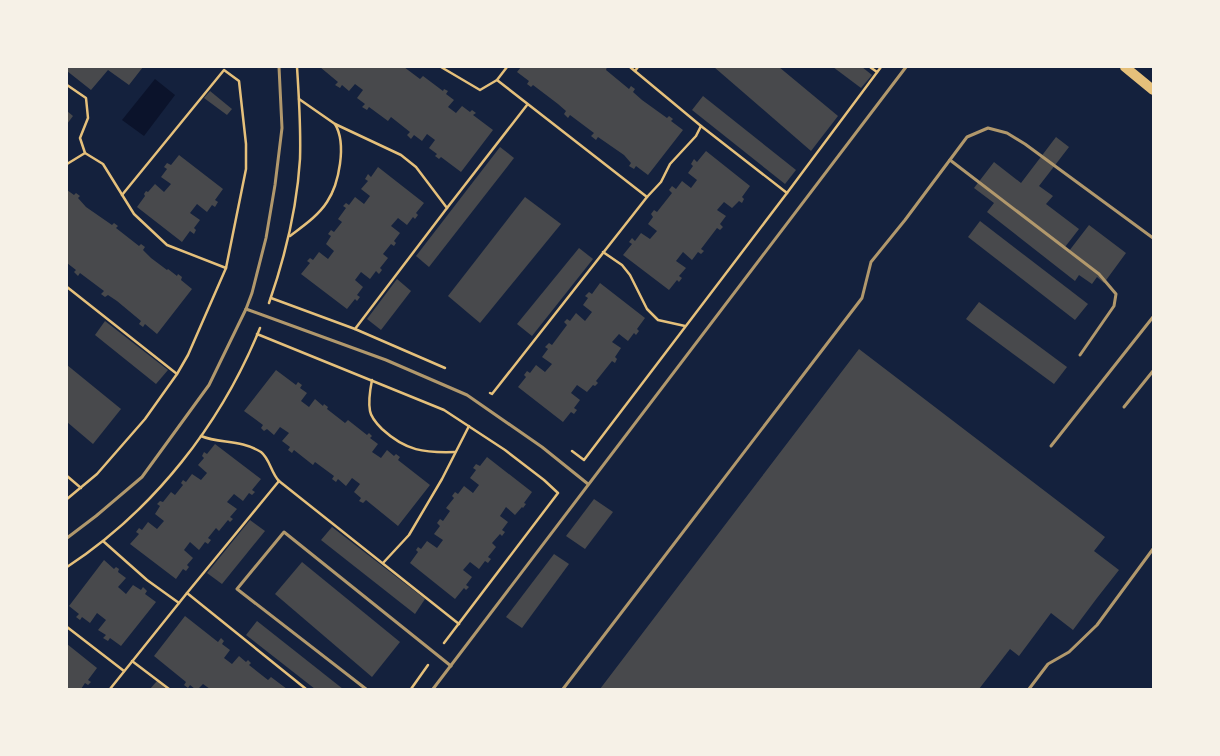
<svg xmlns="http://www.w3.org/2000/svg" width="1220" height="756" font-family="'Space Grotesk',sans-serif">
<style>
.water{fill:#0b132b}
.building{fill:#48494c}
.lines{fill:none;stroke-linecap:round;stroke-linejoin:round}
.path{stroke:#e5c07b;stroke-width:2.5}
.service{stroke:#b1986c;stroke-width:3}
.primary{stroke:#e5c07b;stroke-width:10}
</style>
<rect width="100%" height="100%" fill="#14213d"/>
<polygon class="water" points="155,79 175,95 144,136 122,120"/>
<g class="building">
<polygon points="67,67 143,67 129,85 108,70 91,90 67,71"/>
<polygon points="320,67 404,67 420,79 423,76 443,91 444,89 448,91 446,94 454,100 448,107 456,113 462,106 470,112 472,110 476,113 473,115 493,130 461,172 441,157 439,159 435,156 437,154 429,148 435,140 427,134 422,141 414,135 411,139 407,135 410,132 391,117 388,121 369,107 367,110 362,107 365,104 357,98 363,90 355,84 349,91 342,85 340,88 335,85 338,82"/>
<polygon points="521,67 607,67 606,70 629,89 631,86 635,89 633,92 642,100 667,118 669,116 673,119 671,121 683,130 648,175 636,166 634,169 629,166 631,163 624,155 598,137 596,140 591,136 594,133 570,115 568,118 564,114 566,111 558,104 533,85 531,87 527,84 529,81 517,72"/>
<polygon points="714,67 779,67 838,116 811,151"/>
<polygon points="833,67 862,67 872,75 861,88"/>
<polygon points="210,91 232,109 227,115 204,98"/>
<polygon points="703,96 796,170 785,184 692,110"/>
<polygon points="67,111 73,116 67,124"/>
<polygon points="1056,137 1069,147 1039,186 1053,196 1046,204 1079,229 1065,247 1069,251 1089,225 1126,253 1104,283 1097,277 1092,284 1079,275 1075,281 987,212 994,203 974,188 994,162 1021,183"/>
<polygon points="500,147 514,158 429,267 416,256"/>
<polygon points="706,151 750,186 742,197 744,199 742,203 739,201 732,208 724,202 717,210 726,216 720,224 723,227 720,230 717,228 701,249 704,251 701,254 698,252 692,260 683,252 676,261 686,268 679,276 682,278 679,282 677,280 669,290 623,255 632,244 629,242 632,238 635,241 641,233 650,239 657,231 648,224 653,217 651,214 654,210 657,212 672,193 669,190 672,186 676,189 682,181 691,188 697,180 688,173 693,166 691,164 694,159 697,162"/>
<polygon points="179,155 223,189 215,200 218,202 215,207 212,205 207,212 197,204 190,213 200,220 194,228 196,230 194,234 190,231 182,242 137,207 145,196 144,194 146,191 148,192 155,184 164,192 171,184 161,177 167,169 164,167 167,163 171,165"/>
<polygon points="378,167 424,203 416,213 418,215 415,219 413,217 407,225 398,218 391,226 400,233 394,241 396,243 394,246 391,244 383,254 388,258 380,268 382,270 379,274 376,271 370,279 361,272 355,280 363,287 357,295 360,297 357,301 355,299 347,309 301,274 310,263 307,261 310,258 313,260 319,252 328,259 334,251 326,244 331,236 328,234 331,230 334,232 342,222 338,219 346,208 343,206 346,203 349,205 355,197 364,204 370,196 361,189 368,181 365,179 368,174 371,177"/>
<polygon points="67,190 74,195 76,193 80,196 78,198 86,207 112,225 114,223 118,226 116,228 139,246 141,244 145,247 143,250 151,258 167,270 168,269 177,276 178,274 182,277 181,280 192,289 157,334 145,324 143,327 139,324 141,321 117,301 108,295 105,297 101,294 104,291 80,273 78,276 74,272 76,270 67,263"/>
<polygon points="525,197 561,224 480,323 448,296"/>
<polygon points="980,221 1088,304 1075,320 968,237"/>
<polygon points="579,248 593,259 532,336 517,324"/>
<polygon points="397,279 411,291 381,330 367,319"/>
<polygon points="600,283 645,318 637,329 639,331 636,335 634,333 628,341 619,334 612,342 621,348 615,357 617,359 615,363 612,361 596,381 598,383 595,386 593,385 587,392 577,385 571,393 580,400 574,408 577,410 574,414 571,412 563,422 518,387 526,377 524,375 527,371 530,373 536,365 545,372 552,364 542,357 548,349 545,347 549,343 552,345 567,325 564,322 567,319 570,321 576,313 585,321 592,312 583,305 588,298 585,296 589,292 592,294"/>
<polygon points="979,302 1067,367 1054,384 966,319"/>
<polygon points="105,321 168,370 156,384 95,335"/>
<polygon points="859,349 1105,537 1094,551 1119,570 1097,598 1073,630 1051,613 1019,656 1010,649 979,689 600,689"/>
<polygon points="67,365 121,409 93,444 67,422"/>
<polygon points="276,370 296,385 298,382 302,385 300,388 307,393 301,401 309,407 315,399 323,406 324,404 328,407 327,409 345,423 348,420 367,435 369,433 372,436 370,438 378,444 372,452 381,458 387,450 394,456 396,454 400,457 398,460 430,485 398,526 366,500 363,503 359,501 361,498 354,492 360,484 352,478 346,486 338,479 336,482 332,479 334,476 315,462 313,465 294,450 292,453 288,450 290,447 282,441 289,433 280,427 274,435 267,429 264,431 261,428 263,425 244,411"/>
<polygon points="215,444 261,479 252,490 255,492 252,495 249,493 243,501 234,494 227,502 237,509 230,517 233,519 230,522 228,520 219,531 216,528 208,538 211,540 208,544 205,542 199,550 190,542 184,550 193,558 187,565 189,567 186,571 183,569 176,579 130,544 139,534 136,532 139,528 142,530 148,522 157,529 164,521 155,514 160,506 157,504 160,501 163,502 171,492 175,495 183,485 181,483 183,480 186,482 192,474 201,480 207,473 198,465 204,458 202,456 204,452 207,454"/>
<polygon points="487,457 532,492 524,503 526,504 523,508 522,507 515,515 506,507 500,516 508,522 502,530 505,532 502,536 500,534 492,543 496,547 488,557 491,559 488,563 485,561 479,569 470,562 463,570 472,577 466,585 469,587 466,590 464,588 455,599 410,563 418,552 416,550 418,547 421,549 427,541 437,548 443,540 434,534 440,526 437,523 440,519 443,521 450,511 446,508 454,498 452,496 455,492 458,494 464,486 473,493 479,485 470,478 476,470 473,468 476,464 480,466"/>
<polygon points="594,499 613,512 585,549 566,536"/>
<polygon points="250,520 265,531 222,584 207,573"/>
<polygon points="332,527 425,599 415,614 321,540"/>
<polygon points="554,554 569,564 522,628 506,617"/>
<polygon points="104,560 114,569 116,567 119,569 118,572 126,578 118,587 126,594 133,585 141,590 143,587 147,591 145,594 156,602 121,646 110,638 108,641 103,638 106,635 98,630 106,620 97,613 90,623 82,617 80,620 76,617 79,614 69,606"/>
<polygon points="302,562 400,642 372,677 275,594"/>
<polygon points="185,616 218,642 221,638 224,641 222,644 230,650 224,658 232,664 239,656 246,662 248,660 251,663 249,665 268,680 271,677 287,689 210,689 203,684 198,689 195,689 190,685 188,688 184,685 186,682 154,656"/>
<polygon points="257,621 343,689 315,689 246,635"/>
<polygon points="67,644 97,668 88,680 91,682 88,685 85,683 81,689 67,689"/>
<polygon points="157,681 166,689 150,689"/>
</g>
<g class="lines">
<g class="path">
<polyline points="441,67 480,90 497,80 647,197 492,394 490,393"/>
<polyline points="630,67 701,126"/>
<polyline points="870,67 877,72"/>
<polyline points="635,71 638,67"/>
<polyline points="497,80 507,67"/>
<polyline points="67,85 86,98 88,118 80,138 85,153 103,164 134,214 167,245 226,268"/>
<polyline points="67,164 85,153"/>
<polyline points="787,193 881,67"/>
<polyline points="447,208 527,105"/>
<path d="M290 236C303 226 318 216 327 202 339 184 347 144 335 124L299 99"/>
<polyline points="603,252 622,265 630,275 647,309 658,320 685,326"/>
<polyline points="67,287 177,374"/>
<polyline points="271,298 355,329 447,208 416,167 401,155 335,124"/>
<path d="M269 303C285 257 297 208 300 159 301 129 299 97 297 67"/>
<polyline points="355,329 445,368"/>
<polyline points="257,334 444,410 505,450 544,480 558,493 444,643"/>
<path d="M372 380C370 390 368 401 370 411 371 417 378 425 382 429 406 451 424 453 455 452"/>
<path d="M201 436C220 444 240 439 261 452 270 459 271 473 279 481"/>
<polyline points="572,451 584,460 787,193 701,126 696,136 670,164 661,182 647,197"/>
<polyline points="67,476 81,488"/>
<polyline points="67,499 97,474 145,419 177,374 188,355 226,268 246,169 246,144 239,81 224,70 122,195"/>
<polyline points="103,541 147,580 179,603"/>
<polyline points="383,563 409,535 442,479 469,426"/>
<path d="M67 567C154 510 221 424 260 328"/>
<polyline points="67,627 124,671"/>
<polyline points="132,661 169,689"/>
<polyline points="110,689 187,593"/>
<polyline points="306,689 187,593 279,481 459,624"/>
<polyline points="411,689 428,665"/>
</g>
<g class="service">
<polyline points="950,160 1099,274 1116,294 1114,306 1080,355"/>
<polyline points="246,309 386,360 467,395 542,447 588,484"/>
<polyline points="1124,407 1153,371"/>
<polyline points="1051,446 1153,317"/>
<polyline points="67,538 96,516 142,477 209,385 246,309 252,293 266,238 275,185 282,128 279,67"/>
<polyline points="366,689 237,589 284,532 451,666"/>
<polyline points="433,689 906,67"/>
<polyline points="563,689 862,298 871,262 905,220 967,137 988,128 1007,133 1025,144 1153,238"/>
<polyline points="1029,689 1048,664 1069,652 1097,625 1153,549"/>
</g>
<polyline class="primary" points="1125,67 1153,90"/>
</g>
<rect width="1220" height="756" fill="none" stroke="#f6f1e7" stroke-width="136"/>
</svg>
